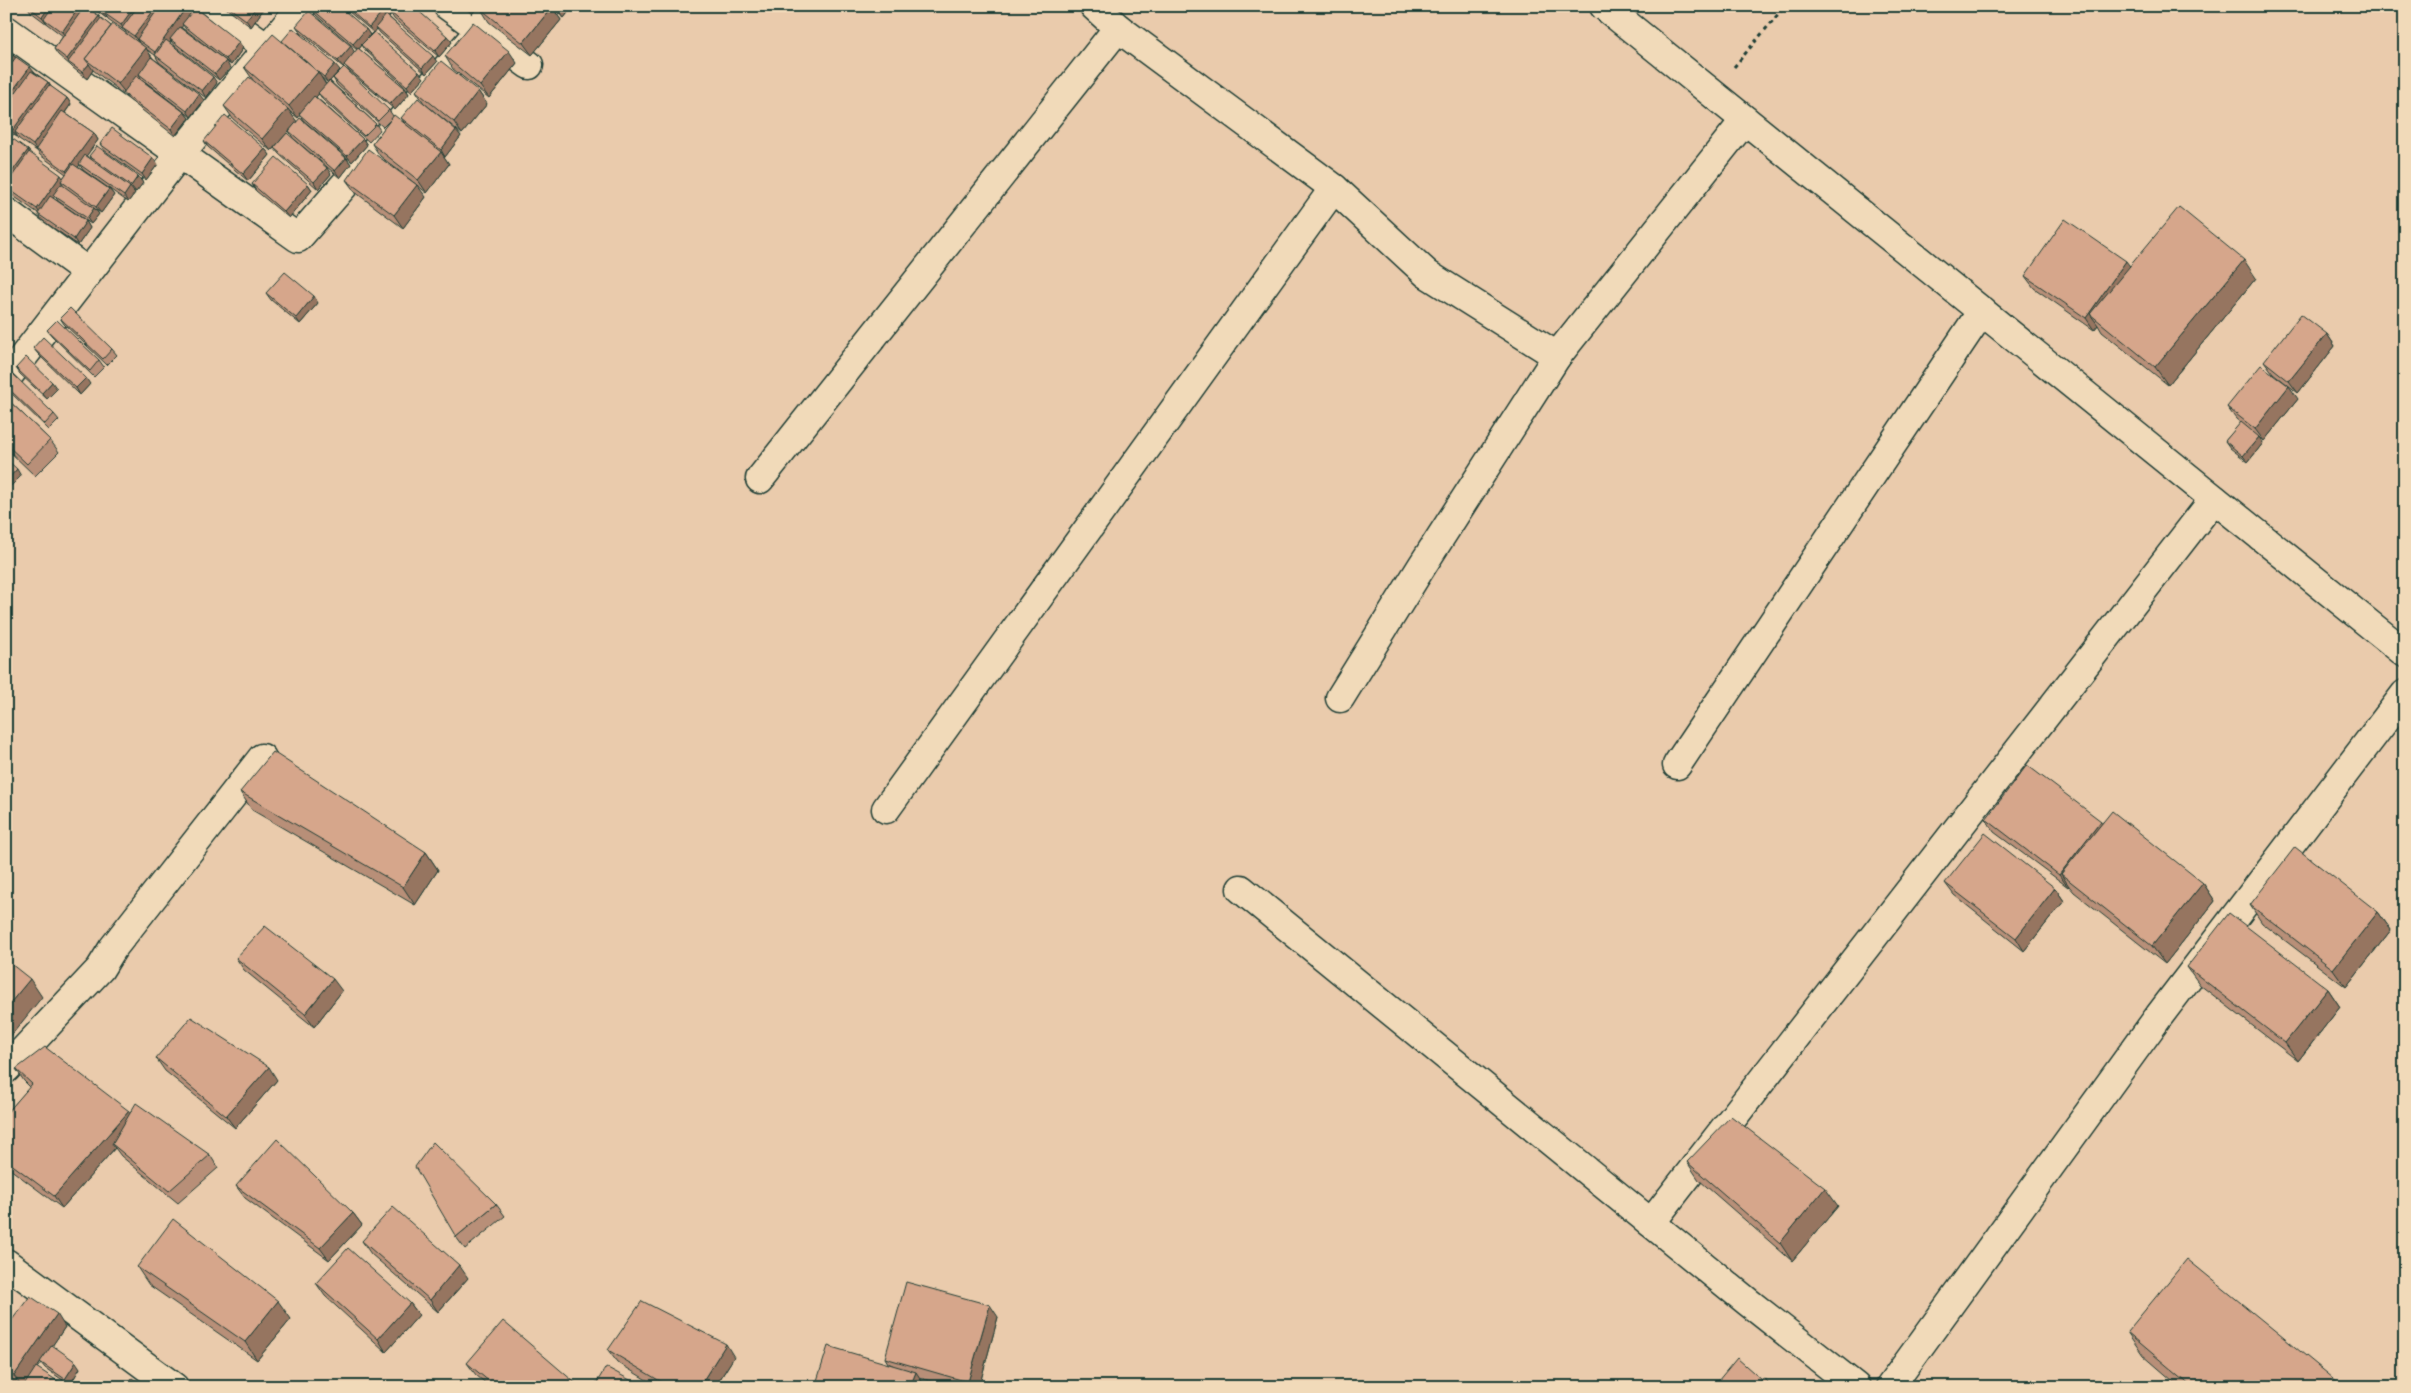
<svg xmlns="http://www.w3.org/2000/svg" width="2411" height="1393" font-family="Pangolin,sans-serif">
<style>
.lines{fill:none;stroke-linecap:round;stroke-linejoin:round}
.street-casing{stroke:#1f3d34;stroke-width:31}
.secondary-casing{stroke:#1f3d34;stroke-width:31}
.path{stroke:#1f3d34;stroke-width:3;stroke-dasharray:4 4;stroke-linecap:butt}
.street{stroke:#f1dab9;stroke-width:28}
.secondary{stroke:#f1dab9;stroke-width:28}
.wall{fill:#b88f78;stroke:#1f3d34;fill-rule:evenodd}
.shaded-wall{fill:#967461;stroke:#1f3d34}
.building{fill:#d6a68b;stroke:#1f3d34}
</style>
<rect width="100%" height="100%" fill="#eacbac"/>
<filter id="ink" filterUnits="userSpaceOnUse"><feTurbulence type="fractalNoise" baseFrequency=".02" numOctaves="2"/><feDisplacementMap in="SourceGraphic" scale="10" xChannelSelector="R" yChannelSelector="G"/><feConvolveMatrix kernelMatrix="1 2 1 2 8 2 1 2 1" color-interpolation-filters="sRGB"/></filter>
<g filter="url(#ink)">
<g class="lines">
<g class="street-casing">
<g id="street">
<polyline points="208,6 267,48"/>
<polyline points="448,6 529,65"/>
<polyline points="1094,6 1118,28 1334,188 1427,274 1557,356"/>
<polyline points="6,30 298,238 501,6"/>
<polyline points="6,212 88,272"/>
<polyline points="6,379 180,154 302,6"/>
<polyline points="760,479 1118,28"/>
<polyline points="1340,698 1422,566 1557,356 1745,120"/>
<polyline points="1677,765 1982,311"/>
<polyline points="886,809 1334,188"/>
<polyline points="1241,889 1748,1302 1856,1387"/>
<polyline points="6,1069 100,969 113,948 262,758"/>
<polyline points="1651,1223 2214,499"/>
<polyline points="6,1263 174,1387"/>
<polyline points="1890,1387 2159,1016 2405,694"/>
</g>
</g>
<g class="secondary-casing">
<polyline id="secondary" points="1604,6 2405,653"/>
</g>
<polyline class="path" points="1734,67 1785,6"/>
<use href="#street" class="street"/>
<use href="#secondary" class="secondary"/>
</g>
<g class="wall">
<polygon points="26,6 86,6 87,8 111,26 127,34 125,31 108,19 107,17 106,18 90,6 194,6 243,48 231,65 187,31 183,25 181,27 230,68 219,80 175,46 171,41 170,43 217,83 206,98 159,62 155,55 146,49 153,58 204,100 191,117 143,80 141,78 141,79 184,112 189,118 175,136 128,99 125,95 93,70 87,79 73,68 70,65 58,55 54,49 63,36 31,12 29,9"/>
<polygon points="223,6 260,6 263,10 251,27"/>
<polygon points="342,6 413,6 452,42 439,57 394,19 391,14 389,17 437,62 426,74 380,33 377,29 374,32 424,78 411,92 366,51 362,45 359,49 405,88 409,94 395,110 349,71 345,65 343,67 301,33 296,26 355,52 357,50 316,15 312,9 366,29 370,35 373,32"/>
<polygon points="463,6 478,6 472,14"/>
<polygon points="483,6 573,6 564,18 554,10 561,20 532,55 489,22 481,9"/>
<polygon points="6,49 35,73 48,82 51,87 67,98 71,104 65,113 94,133 98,140 86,156 92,160 89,156 138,176 143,183 136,192 132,190 135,193 128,202 83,170 80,165 78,167 109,189 114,195 101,213 95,209 99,214 91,224 58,201 55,196 53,198 86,221 90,228 78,245 42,220 38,214 38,213 9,193 8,190 6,192 6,133 13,140 28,150 30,153 63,178 66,174 40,155 37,151 19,139 17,136 17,137 6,130"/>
<polygon points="445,56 517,63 489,98 453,69"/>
<path d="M244 67 340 70 330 81 376 124 380 130 369 142 323 100 319 94 316 97 363 139 367 145 352 162 303 120 300 115 298 118 288 110 297 122 271 151 233 119 224 106 253 80ZM321 77 328 83 326 84Z"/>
<polygon points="333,78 389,110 393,116 406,125 401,118 456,130 461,136 445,157 442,154 449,164 427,193 380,156 372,144 392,118 383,127 337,85"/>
<polygon points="416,91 478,91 487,104 462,134 424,103"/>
<polygon points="289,131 346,158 351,164 340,178 293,138"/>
<polygon points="204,141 265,149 270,155 248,181 208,147"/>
<polygon points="100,144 158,164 146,180 104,150"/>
<polygon points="274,148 331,174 318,189 279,154"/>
<polygon points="346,180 426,197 403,228 355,192"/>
<polygon points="252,184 308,184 312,190 289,218 256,191"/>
<polygon points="2129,266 2256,278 2168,385 2102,332 2098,325 2094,330 2034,288 2025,276"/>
<polygon points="266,293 318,303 300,324 271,300"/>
<polygon points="60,318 112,349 117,355 107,365 64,324"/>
<polygon points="47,330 99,360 104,367 94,377 52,336"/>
<polygon points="2327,334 2335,346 2298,393 2273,373 2264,361"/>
<polygon points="33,348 90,384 80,395 38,354"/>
<polygon points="16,368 57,389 47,399 20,374"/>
<polygon points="6,377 54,414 59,420 49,430 6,388"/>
<polygon points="6,398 50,440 59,452 35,476 6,448"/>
<polygon points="2298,399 2264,441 2260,438 2263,443 2248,462 2230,448 2225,441 2241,423 2236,419 2227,407"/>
<polygon points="240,792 426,852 438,870 415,905 252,810"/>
<polygon points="1986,819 2101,821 2102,822 2203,883 2215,901 2165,964 2074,892 2069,886 2068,887 1994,832"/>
<polygon points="1945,883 2055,888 2064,901 2024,951 1954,895"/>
<polygon points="2250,905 2378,912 2391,930 2346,987 2262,923"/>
<polygon points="236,958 342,991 314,1027 244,970"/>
<polygon points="2187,967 2328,989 2340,1007 2298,1061 2200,985"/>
<polygon points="156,1058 277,1080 235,1128 165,1071"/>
<polygon points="16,1069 130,1113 210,1155 218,1168 178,1203 121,1156 115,1148 62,1208 6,1166 6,1114 30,1087 24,1081"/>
<polygon points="1687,1162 1838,1206 1792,1261 1699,1180"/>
<polygon points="236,1186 353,1213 362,1225 329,1260 245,1198"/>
<polygon points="496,1204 505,1216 465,1249 456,1237"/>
<polygon points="362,1241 468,1278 438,1312 371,1254"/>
<polygon points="137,1267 291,1319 257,1360 149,1285"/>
<polygon points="316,1283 410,1303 419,1315 386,1352 325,1296"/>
<polygon points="998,1317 979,1387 951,1387 920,1378 888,1363 885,1358"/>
<polygon points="65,1327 52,1346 80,1368 70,1385 45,1368 41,1363 37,1368 62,1387 19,1387 6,1380 6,1328"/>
<polygon points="2127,1332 2344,1387 2180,1387 2143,1355"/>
<polygon points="608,1350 734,1357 715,1387 658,1387 617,1362"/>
<polygon points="467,1363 580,1387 490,1387 476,1375"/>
</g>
<g class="shaded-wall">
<polygon points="50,6 59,6 44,19 47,23 42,17"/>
<polygon points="80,6 86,6 88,9 66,38 62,32"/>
<polygon points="106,6 115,6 104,13 107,17 106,18 101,12"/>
<polygon points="135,6 144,6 123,28 121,25"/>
<polygon points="157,6 166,6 137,39 139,43 134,36"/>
<polygon points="187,6 194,6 195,8 172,41 170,39 171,41 159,58 155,52"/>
<polygon points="257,6 260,6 263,10 251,27 246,20"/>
<polygon points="388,6 398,6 390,12 391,14 388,18 383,12"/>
<polygon points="469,6 478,6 472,14 468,7"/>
<polygon points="564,6 573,6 564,18 559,11"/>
<polygon points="552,7 561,20 532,55 523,43"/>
<polygon points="382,12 386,18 376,27 377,29 374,33 369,27"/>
<polygon points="99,16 103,23 70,63 67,59"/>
<polygon points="366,29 370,35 358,50 353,44"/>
<polygon points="447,36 452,42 439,57 435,51"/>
<polygon points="239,42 243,48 231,65 226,59"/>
<polygon points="351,46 355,53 343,67 338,61"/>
<polygon points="146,48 154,61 139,74 141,78 128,96 118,84"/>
<polygon points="509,51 517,63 489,98 480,86"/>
<polygon points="13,55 18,61 6,77 6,65"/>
<polygon points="433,56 437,62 426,74 422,68"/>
<polygon points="226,61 230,68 219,80 215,74"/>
<polygon points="89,64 93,70 87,79 82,72"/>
<polygon points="335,64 340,70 328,83 324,77"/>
<polygon points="30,67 35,73 6,113 6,100"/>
<polygon points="318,72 326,85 301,115 299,114 300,115 298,118 289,106"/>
<polygon points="419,72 424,78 411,92 407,86"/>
<polygon points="213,77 217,83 206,98 202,91"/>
<polygon points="48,82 52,88 15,132 17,136 17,137 12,131"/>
<polygon points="405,88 409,94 395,110 390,104"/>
<polygon points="478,91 487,104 462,134 454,122"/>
<polygon points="199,94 204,100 191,117 187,111"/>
<polygon points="67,98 71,104 38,150 36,149 37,151 33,145"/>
<polygon points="288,109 297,122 271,151 262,139"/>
<polygon points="184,112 189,118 175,136 171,129"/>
<polygon points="456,130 461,136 445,157 441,150"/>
<polygon points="94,133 98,140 71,177 66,171"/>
<polygon points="10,137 15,143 6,155 6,142"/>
<polygon points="363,139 367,145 352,162 347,156"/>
<polygon points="265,149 270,155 248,181 243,174"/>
<polygon points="28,150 32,156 6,187 6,180"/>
<polygon points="441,152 449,164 427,193 418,180"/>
<polygon points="153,158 158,164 146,180 142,174"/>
<polygon points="346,158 351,164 340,178 335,171"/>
<polygon points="327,168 331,174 318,189 314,182"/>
<polygon points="61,175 65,181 61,181 63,185 55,196 53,195 55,196 41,215 37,209"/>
<polygon points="138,176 143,183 136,192 131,186"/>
<polygon points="308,184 312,190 289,218 284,212"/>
<polygon points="417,185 426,197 403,228 394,215"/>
<polygon points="130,187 135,193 128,202 124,196"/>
<polygon points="109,189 114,195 101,213 96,207"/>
<polygon points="94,208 99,214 91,224 87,218"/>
<polygon points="86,221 90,228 78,245 74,239"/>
<polygon points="2244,260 2256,278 2168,385 2155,367"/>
<polygon points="2126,261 2135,273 2090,314 2098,325 2094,330 2086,318"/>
<polygon points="314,296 318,303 300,324 296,318"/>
<polygon points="2327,334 2335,346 2298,393 2289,381"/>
<polygon points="86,378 90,384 80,395 76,388"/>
<polygon points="52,382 57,389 47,399 42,393"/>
<polygon points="2289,386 2298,399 2264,441 2255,429"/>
<polygon points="2259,437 2263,443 2248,462 2243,456"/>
<polygon points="17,469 21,476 11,486 7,480"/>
<polygon points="2101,821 2110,833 2061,874 2069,886 2068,887 2059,875"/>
<polygon points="426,852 438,870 415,905 403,887"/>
<polygon points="2203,883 2215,901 2165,964 2152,946"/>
<polygon points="2055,888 2064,901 2024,951 2016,938"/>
<polygon points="2378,912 2391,930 2346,987 2333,969"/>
<polygon points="30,979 42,997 6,1042 6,1008"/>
<polygon points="333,979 342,991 314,1027 305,1014"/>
<polygon points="2328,989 2340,1007 2298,1061 2285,1043"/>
<polygon points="269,1067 277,1080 235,1128 226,1116"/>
<polygon points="129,1111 138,1123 112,1144 115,1148 62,1208 54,1196"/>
<polygon points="1825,1188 1838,1206 1792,1261 1780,1243"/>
<polygon points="353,1213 362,1225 329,1260 320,1248"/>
<polygon points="459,1265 468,1278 438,1312 430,1300"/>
<polygon points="278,1301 291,1319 257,1360 245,1342"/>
<polygon points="410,1303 419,1315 386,1352 378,1339"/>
<polygon points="990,1305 998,1317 979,1387 971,1387 968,1382"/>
<polygon points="57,1314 65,1327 24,1387 22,1387 14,1376"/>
<polygon points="726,1344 734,1357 715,1387 699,1387"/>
<polygon points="76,1362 80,1368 70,1385 65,1379"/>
<polygon points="916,1372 926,1387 910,1387"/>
<polygon points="59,1382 62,1387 56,1387"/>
</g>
<g class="building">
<polygon points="28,6 50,6 42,17"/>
<polygon points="53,6 80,6 62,32 44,19"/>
<polygon points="85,6 99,16 67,59 54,49"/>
<polygon points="94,6 106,6 101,12"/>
<polygon points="109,6 135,6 121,25 104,13"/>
<polygon points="138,6 157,6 134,36 122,28"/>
<polygon points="160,6 187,6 155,52 137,39"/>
<polygon points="227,6 257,6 246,20"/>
<polygon points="314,6 339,6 366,29 353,44 312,9"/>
<polygon points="345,6 375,6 382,12 369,27"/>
<polygon points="377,6 388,6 383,12"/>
<polygon points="395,6 413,6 447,36 435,51 390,12"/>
<polygon points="483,6 551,6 552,7 523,43 481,9"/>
<polygon points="553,6 564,6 559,11"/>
<polygon points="195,8 239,42 226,59 182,24"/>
<polygon points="309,11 351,46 338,61 296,26"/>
<polygon points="386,15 433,56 422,68 376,27"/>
<polygon points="101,18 111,26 85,59 89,64 82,72 68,62"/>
<polygon points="473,22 509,51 480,86 445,56"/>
<polygon points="113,24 146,48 118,84 85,59"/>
<polygon points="180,27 226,61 215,74 170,39"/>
<polygon points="293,28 335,64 324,77 282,41"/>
<polygon points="374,32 419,72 407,86 361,45"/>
<polygon points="273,34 318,72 289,106 244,67"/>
<polygon points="166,40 213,77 202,91 155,55"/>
<polygon points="358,48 405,88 390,104 344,65"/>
<polygon points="6,49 13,55 6,65"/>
<polygon points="16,57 30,67 6,100 6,71"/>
<polygon points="151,57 199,94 187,111 139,74"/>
<polygon points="441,61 478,91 454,122 416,91"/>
<polygon points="344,67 389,110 378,121 333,78"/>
<polygon points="31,71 48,82 12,131 6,127 6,106"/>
<polygon points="136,76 184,112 171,129 123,93"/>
<polygon points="249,77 288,109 262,139 224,106"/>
<polygon points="329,81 376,124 364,136 318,93"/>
<polygon points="49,85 67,98 33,145 15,132"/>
<polygon points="314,96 363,139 347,156 299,114"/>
<polygon points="418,98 456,130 441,150 401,118"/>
<polygon points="62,111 94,133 66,171 36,149"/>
<polygon points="225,115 265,149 243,174 204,141"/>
<polygon points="394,115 441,152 418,180 372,144"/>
<polygon points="300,118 346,158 335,171 289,131"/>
<polygon points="112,128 153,158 142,174 100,144"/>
<polygon points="6,133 10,137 6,142"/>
<polygon points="287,133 327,168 314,182 274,148"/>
<polygon points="13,139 28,150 6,180 6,149"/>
<polygon points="97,146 138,176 131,186 89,156"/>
<polygon points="368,149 417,185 394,215 346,180"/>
<polygon points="29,152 61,175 37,209 6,187 6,185"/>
<polygon points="85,155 130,187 124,196 79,164"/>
<polygon points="276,157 308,184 284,212 252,184"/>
<polygon points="73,164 109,189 96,207 61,181"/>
<polygon points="61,184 94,208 87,218 53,195"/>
<polygon points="50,196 86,221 74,239 38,214"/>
<polygon points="2179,207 2244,260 2155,367 2090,314"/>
<polygon points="2065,219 2126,261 2086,318 2025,276"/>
<polygon points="285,272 314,296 296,318 266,293"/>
<polygon points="70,308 112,349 103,359 60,318"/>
<polygon points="2301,314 2327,334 2289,381 2264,361"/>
<polygon points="57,320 99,360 90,371 47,330"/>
<polygon points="43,337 86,378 76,388 33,348"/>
<polygon points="26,357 52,382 42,393 16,368"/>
<polygon points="2261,365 2289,386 2255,429 2227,407"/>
<polygon points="11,372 54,414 45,424 6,386 6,377"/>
<polygon points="6,398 50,440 27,464 6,444"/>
<polygon points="2241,422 2259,437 2243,456 2225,441"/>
<polygon points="6,459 17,469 7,480 6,479"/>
<polygon points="273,752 426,852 403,887 240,792"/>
<polygon points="2027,765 2101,821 2059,875 1986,819"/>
<polygon points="2112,811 2203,883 2152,946 2061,874"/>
<polygon points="1985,833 2055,888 2016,938 1945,883"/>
<polygon points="2295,847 2378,912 2333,969 2250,905"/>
<polygon points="2229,913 2328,989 2285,1043 2187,967"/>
<polygon points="265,926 333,979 305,1014 236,958"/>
<polygon points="6,960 30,979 6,1008"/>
<polygon points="191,1017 269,1067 226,1116 156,1058"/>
<polygon points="45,1047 129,1111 54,1196 6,1160 6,1114 32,1084 16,1069"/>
<polygon points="136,1103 210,1155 169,1191 112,1144"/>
<polygon points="1731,1116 1825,1188 1780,1243 1687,1162"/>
<polygon points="277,1139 353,1213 320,1248 236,1186"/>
<polygon points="433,1142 496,1204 456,1237 415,1167"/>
<polygon points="393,1207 459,1265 430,1300 362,1241"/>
<polygon points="173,1219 278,1301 245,1342 137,1267"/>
<polygon points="348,1248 410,1303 378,1339 316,1283"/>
<polygon points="2187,1259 2344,1387 2192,1387 2127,1332"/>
<polygon points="906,1282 990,1305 968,1382 885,1358"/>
<polygon points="30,1296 57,1314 14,1376 6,1372 6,1328"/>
<polygon points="642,1301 726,1344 699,1387 670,1387 608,1350"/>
<polygon points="503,1321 580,1387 496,1387 467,1363"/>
<polygon points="52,1345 76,1362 65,1379 40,1362"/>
<polygon points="828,1346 916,1372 910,1387 815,1387"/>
<polygon points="1737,1358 1762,1380 1756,1387 1713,1387"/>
<polygon points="36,1367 59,1382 56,1387 23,1387"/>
<polygon points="606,1367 643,1387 594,1387"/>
<polygon points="132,1378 144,1387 126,1387"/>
<polygon points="1763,1378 1774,1387 1756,1387"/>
</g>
</g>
<rect width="2411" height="1393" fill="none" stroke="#f1dab9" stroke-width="25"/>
<rect x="12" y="12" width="2386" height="1368" fill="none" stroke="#1f3d34" stroke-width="2" filter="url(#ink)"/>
</svg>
